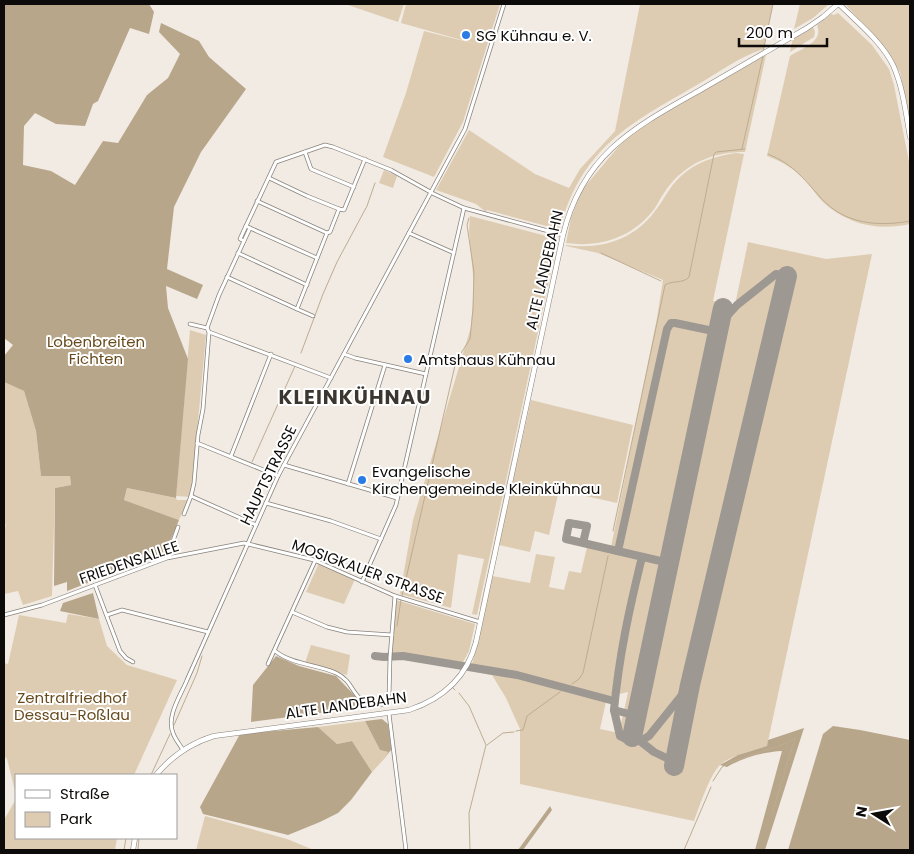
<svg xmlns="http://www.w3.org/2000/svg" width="914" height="854" font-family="Poppins,sans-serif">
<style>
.green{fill:#deccb2}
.forest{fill:#b8a68b}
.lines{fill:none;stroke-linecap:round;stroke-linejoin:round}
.stream{stroke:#beac91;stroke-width:1}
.taxiway{stroke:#9d9892;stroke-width:8}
.runway{stroke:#9d9892;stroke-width:20}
.minor-casing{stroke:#88837c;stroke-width:4.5}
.major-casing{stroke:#88837c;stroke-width:5.5}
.minor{stroke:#fff;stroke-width:3}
.major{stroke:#fff;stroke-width:4.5}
.poi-dot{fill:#2a7be6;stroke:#fff;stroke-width:2}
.labels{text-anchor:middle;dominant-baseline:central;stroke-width:4;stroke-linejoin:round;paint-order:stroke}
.poi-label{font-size:15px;fill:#0d0b09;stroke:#fff;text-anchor:start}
.street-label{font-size:15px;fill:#0d0b09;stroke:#fff}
.park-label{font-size:15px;fill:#674b1d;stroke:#fff}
.district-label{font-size:20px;font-weight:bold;letter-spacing:1px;fill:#3b3630;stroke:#fff}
</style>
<rect width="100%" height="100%" fill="#f1ebe3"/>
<g class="green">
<polygon points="345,4 404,4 398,22"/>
<polygon points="406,4 500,4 463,122 434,177 383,157 406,93 424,31 476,44 401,23"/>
<path d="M640 4H773L764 49C740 56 718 73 697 85 629 124 582 148 560 228H554L487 210 486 212 476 204 436 190 469 130 535 174 569 188 580 169 615 131Z"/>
<polygon points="800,4 829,4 813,18 794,29"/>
<polygon points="845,4 910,4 910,122 900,72 885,49"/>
<path d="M838 13 872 45 889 69 894 85 910 167V224C878 231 848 225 823 202 816 195 811 186 803 178 793 168 781 161 767 156L790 56C802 48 824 42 817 25L831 14 834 15Z"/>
<polygon points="813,27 815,32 814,37 790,52 793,38"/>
<path d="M766 55 745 152C717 152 694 160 675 179 666 188 661 198 655 208 634 237 600 248 566 243L571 218 582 190 624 140 642 126Z"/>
<path d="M736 153 744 154 713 301 719 302 715 322 708 326 707 332 711 339 665 554 658 558 611 547 657 318 663 280 598 253 566 246V245C600 250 634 240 655 211 664 200 669 187 680 177 696 162 715 156 736 153Z"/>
<polygon points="384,170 397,176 393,188 379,183"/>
<polygon points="470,216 558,239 477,615 472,614 484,559 458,554 451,608 400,594 413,520 471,327 474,287 469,231"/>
<path d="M748 242 826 259 872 254 767 746C754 751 731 755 720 765 710 774 699 808 694 821L520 784V729L506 698 492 675 470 671 478 643 492 576 530 583 536 554 555 557 549 587 564 590 569 571 581 573 587 547 657 563 662 570 632 711 629 712 624 711 628 692 607 697 600 729 619 733 623 714 628 715 630 718 626 736 637 738 727 316 730 304 735 305Z"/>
<polygon points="190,330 206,335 191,497 176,496"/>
<polygon points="531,368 482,609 480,608"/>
<polygon points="4,382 24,391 36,431 41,476 70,476 71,485 55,488 52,596 23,605 18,591 4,594 4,531 7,522 4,528 4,498 14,496 4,498"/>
<polygon points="531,400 633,425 617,503 559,490 549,535 535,531 530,552 499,545"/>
<polygon points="127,488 176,498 177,500 188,500 179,520 124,500"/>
<polygon points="319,563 355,579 344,604 306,592"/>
<polygon points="396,600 475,624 469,651 462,664 412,654 392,653"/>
<polygon points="68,614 99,619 107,646 127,665 177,680 134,775 16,775 16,795 7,759 4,755 4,663 8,664 19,615 66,623"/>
<polygon points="311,645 350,655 347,675 305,663"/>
<polygon points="365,721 380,750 388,752 386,757 372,772 352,741 337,744 318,727"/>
<polygon points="16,799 16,838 117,838 115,850 4,850 4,820"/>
<polygon points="205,816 287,839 314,850 196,850"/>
</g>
<g class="forest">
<polygon points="4,4 149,4 154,12 149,34 130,28 98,101 93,104 85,126 56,124 35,113 24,126 23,165 51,171 75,185 103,141 118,143 147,95 168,78 180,54 159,32 161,23 199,41 209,57 246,89 201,152 174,207 167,269 203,285 197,299 166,286 168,308 188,359 176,498 127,488 124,500 179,520 165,553 67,591 67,582 54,586 55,488 71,485 70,476 41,476 36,431 24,391 4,382 4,356 13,345 4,338"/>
<polygon points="93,593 99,619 60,611 63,603"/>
<polygon points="276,656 299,666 336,676 355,696 359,702 359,708 251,722 253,685"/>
<polygon points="382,719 388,724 391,747 391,750 386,756 388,752 380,750 365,721"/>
<polygon points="833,726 860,730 910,740 910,850 788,850 823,734"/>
<polygon points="318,727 337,744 352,741 372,772 351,800 338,813 320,822 288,835 203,814 200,807 240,734"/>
<path d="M804 728 765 850H755L782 751C763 752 744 757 727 767L720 765 738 755 767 746 768 740Z"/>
<polygon points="550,806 552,810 523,850 518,850"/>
</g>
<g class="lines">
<g class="stream">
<polyline points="763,52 773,4"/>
<polyline points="742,149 763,56"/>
<path d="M768 154C793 164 803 178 821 198 844 224 878 227 910 221"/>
<polyline points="601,253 661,281"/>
<polyline points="301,353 323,294 337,262 367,206 375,183"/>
<polyline points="252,462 295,366"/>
<path d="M613 531 665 285C672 280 683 284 689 277L714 154 716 152 745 149"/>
<polyline points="402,596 456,361 470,339 473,309 474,272 467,225 469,218"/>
<polyline points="397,626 401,600"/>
<polyline points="572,684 579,679 583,673 608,556"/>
<polyline points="453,688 455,690"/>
<polyline points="459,693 469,706 486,745 469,813 470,850"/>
<polyline points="174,725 197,673 202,656"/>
<polyline points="516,731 523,730 527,716 560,692"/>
<polyline points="487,745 503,733 514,732"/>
<polyline points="151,775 170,734"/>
<polyline points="713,781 722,767 729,763 784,744 795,738 772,814"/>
<polyline points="124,850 126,838"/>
<polyline points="138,850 139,838"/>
<polyline points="684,850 711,787"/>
</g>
<g class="taxiway">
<polyline points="722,315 727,316 737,305 776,274 787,276"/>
<polyline points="583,543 587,526 569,523 566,539 669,563"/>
<polyline points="618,551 667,329 671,323 675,323 718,332"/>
<polyline points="375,656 384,657 403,656 517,675 614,701"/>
<path d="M614 710 620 736C630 742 639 743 649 736L690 685"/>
<path d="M637 716 614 710C619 656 629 610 642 557"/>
<polyline points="640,741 654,752 675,762"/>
</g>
<g class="runway">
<polyline points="632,737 723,308"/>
<polyline points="674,766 690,685 787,276"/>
</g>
<g class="minor-casing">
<g id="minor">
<polyline points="305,152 311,169 354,187"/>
<polyline points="269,178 307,196 339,209"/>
<polyline points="257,201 327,233"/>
<polyline points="250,228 317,258"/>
<polyline points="409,233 454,253"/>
<polyline points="244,241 240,239 246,226"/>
<polyline points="238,253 307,285"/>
<polyline points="227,277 297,309 327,233 330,232 339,209 344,210 365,159"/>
<polyline points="297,309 313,316"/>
<polyline points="190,324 207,328 209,332 331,378"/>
<polyline points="207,328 219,295 250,228 246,226 276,162 325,145 333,147 391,170 434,194 464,208 563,235"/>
<polyline points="344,354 355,358 426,374"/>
<polyline points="197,443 278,476"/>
<polyline points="231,456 271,354"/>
<polyline points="284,465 397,498"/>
<polyline points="348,484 385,365"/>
<polyline points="191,496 256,525"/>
<polyline points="266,503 331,521 381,539"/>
<polyline points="184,514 191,496 194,483 198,435 203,409 209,332"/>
<polyline points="170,557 169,552 178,527"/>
<polyline points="362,582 396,505 464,208"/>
<polyline points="95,585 120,651 126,658 133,662"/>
<polyline points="292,612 327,627 347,632 392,635"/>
<polyline points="4,615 42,605 167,558 244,543 314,560 395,596 480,622"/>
<polyline points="107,615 122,610 208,632"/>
<path d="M275 651C293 665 316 664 336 673 359 684 349 707 385 704L389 697 390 657 395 596"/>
<polyline points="268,664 315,561"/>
<polyline points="389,714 406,850"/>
<path d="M183 750C180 745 175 739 173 733 166 716 181 695 187 680L278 476 465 129 504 4"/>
</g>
</g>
<g class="major-casing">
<g id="major">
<path d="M839 4C857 22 881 41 893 65 903 87 906 114 910 137"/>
<path d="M156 775C171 757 191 743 214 736L409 710C442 699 467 677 476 642L563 235C583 153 635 127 702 89 737 69 772 48 807 28L823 17 838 4"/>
<polyline points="133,850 135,838"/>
</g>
</g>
<use href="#minor" class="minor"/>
<use href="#major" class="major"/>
</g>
<g class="poi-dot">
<circle cx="466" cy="35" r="5"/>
<circle cx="408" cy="359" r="5"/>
<circle cx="362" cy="480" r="5"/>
</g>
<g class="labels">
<g class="poi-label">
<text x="476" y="35">SG Kühnau e. V.</text>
<text x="418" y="359">Amtshaus Kühnau</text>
<text x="372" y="471">Evangelische<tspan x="372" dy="17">Kirchengemeinde Kleinkühnau</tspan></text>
</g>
<g class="street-label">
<text transform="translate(544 270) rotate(-77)">ALTE LANDEBAHN</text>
<text transform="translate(268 475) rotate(-64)">HAUPTSTRASSE</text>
<text transform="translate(129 562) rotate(-19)">FRIEDENSALLEE</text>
<text transform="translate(368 571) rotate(20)">MOSIGKAUER STRASSE</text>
<text transform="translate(346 705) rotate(-8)">ALTE LANDEBAHN</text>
</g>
<g class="park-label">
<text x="96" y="341">Lobenbreiten<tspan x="96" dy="17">Fichten</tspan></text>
<text x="72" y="697">Zentralfriedhof<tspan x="72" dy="17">Dessau-Roßlau</tspan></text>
</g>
<g class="district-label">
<text x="355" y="397">KLEINKÜHNAU</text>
</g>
</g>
<rect width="914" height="854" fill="none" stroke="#0d0b09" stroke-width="10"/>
<rect x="15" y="774" width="162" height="65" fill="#ffffff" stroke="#9e9d9d"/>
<rect x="25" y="790" width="25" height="8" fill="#ffffff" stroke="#9e9d9d"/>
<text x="60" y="799" font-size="15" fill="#0d0b09">Straße</text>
<rect x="25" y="812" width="25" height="15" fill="#deccb2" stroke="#9e9d9d"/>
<text x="60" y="824" font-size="15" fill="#0d0b09">Park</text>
<g transform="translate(874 814) rotate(281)" stroke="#ffffff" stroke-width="4" paint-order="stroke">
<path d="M0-4L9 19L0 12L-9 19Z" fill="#0d0b09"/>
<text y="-8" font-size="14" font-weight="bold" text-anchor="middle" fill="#0d0b09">N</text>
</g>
<path d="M739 38v8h88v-8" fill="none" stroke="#0d0b09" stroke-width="2.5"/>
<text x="746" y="38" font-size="15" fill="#0d0b09" stroke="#ffffff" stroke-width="4" paint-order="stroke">200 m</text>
</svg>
